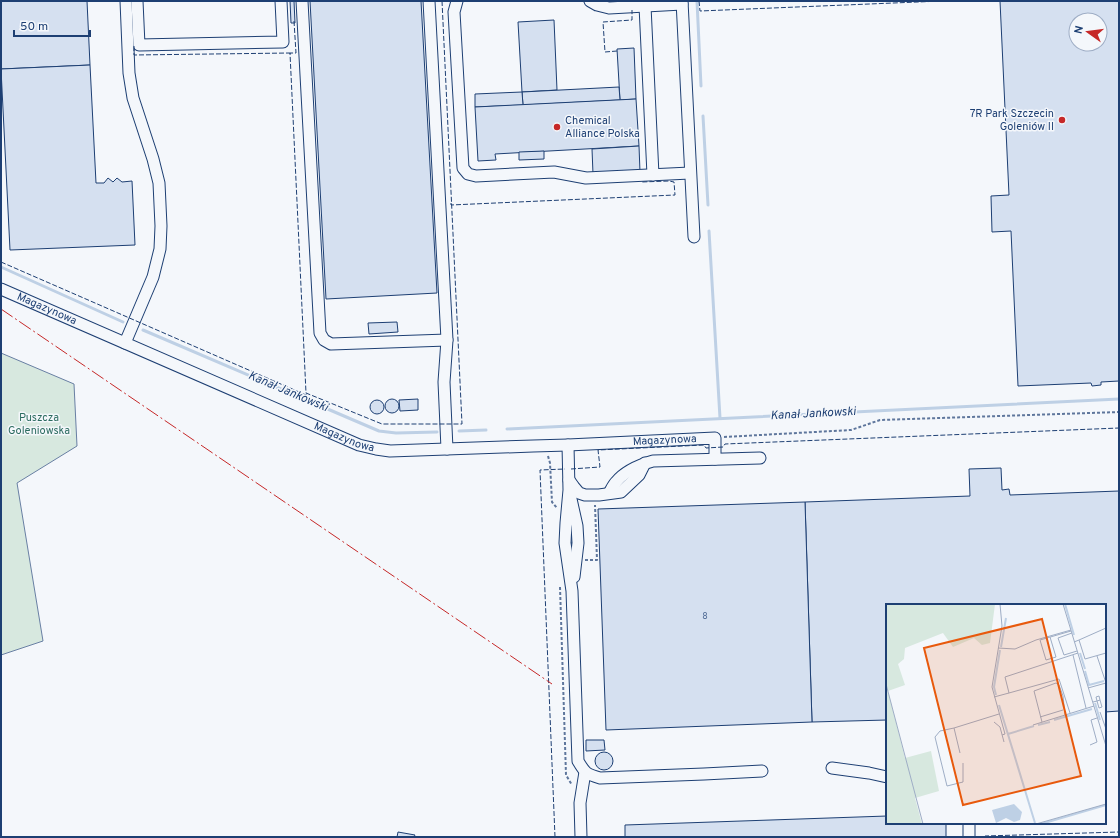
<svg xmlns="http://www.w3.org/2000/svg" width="1120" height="838" font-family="Overpass,sans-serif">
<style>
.green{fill:#d7e8df;stroke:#687fa3}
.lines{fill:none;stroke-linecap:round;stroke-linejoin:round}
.stream{stroke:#bed0e5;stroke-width:3}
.building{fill:#d5e0f0;stroke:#1d3f73;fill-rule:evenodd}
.minor-casing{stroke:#1d3f73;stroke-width:13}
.path{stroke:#5e769c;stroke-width:2;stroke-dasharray:3 2;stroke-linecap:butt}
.minor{stroke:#f4f7fb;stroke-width:11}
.fence{stroke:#1d3f73;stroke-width:1;stroke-dasharray:5 2;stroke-linecap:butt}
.power{stroke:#c62828;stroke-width:1;stroke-dasharray:14 3 2 3;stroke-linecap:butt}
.poi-dot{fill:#c62828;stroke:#f4f7fb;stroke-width:1.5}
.labels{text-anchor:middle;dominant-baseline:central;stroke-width:3;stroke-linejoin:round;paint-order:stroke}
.number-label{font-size:9px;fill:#4b6792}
.poi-label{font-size:11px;fill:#1d3f73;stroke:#f4f7fb;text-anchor:end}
.street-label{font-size:11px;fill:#1d3f73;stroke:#f4f7fb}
.park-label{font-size:11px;fill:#2c6c60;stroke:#f4f7fb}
.water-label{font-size:12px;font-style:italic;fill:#1d3f73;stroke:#f4f7fb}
.inset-river{fill:none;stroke:#bed0e5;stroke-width:2}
.inset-road{fill:none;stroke:#9eadc5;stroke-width:1}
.view{fill:#e8590c;fill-opacity:0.15;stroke:#e8590c;stroke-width:2}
.inset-edge{fill:none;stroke:#1d3f73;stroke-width:2}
</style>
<rect width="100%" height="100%" fill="#f4f7fb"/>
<polygon class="green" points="1,353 74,384 77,446 17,483 43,641 1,655"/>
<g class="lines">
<g class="stream">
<polyline points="697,1 701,86"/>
<polyline points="703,116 708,205"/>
<polyline points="709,231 720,418"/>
<polyline points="1,267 123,322"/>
<polyline points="143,330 379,431 396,433 437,432"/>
<polyline points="507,429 1119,399"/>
<polyline points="459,431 486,430"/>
</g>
</g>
<g class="building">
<polygon points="1,1 87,1 90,65 1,69"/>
<polygon points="290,1 294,1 295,23 291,23"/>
<polygon points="310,1 421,1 437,293 326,299"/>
<path d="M1000 1H1119V381L1101 382V385L1092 386 1091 383 1018 386 1011 231 992 232 991 196 1009 195ZM1076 20H1100V44H1076Z"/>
<polygon points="554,20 557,90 522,92 518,22"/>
<polygon points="634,48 636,99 620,100 617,49"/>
<polygon points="90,65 96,183 104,183 108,178 113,182 117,178 122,182 132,181 135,245 10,250 1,69"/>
<polygon points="619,87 620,100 523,105 522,92"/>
<polygon points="522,92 523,105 475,107 475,94"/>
<polygon points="636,99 639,146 495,154 496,160 478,161 475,107"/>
<polygon points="639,146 640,172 593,174 592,149"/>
<polygon points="544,151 544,159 519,160 519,152"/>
<polygon points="397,322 398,332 369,334 368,323"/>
<polygon points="418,399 418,410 400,411 399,400"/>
<circle cx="392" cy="406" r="7"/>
<circle cx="377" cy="407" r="7"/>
<polygon points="1001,468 1002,490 1009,489 1010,495 1119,491 1119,711 1105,712 1105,605 887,605 887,720 812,722 805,502 970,496 969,469"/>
<polygon points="805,502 812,722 606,730 598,509"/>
<polygon points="574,528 574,543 570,543 569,529"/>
<polygon points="586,740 604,740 605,750 586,751"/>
<circle cx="604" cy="761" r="9"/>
<polygon points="887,816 887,823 946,823 946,837 625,837 625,825"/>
<polygon points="398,832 415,835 414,837 397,837"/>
</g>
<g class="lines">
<g class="minor-casing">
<g id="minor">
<polyline points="137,1 139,45 283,42 281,1"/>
<polyline points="302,1 320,333 324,340 331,344 447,340 429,1"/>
<polyline points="457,1 454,12 463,168 468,174 476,176 554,172 586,178 690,173"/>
<polyline points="590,1 597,5 609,8 682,4"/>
<polyline points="682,1 694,237"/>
<polyline points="645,6 653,175"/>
<path id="s1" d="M1 289 359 445 376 449 390 451 533 446 568 445 715 438V459"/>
<polyline points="447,340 444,382 447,449"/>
<polyline points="125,343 153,277 160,249 161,226 159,183 153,159 133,98 129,73 126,1"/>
<path d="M568 445 569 490 566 523 565 543 572 591 578 761C585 773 586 774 600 778L704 774 762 771"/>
<polyline points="569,480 574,487 579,493 585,495 599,495 621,492 639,475 645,463"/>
<path d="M609 493C611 490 613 485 616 482 625 471 639 465 653 461L760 458"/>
<polyline points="571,499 577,526 578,543 574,577"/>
<polyline points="832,768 869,773 887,777"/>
<polyline points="969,823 969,837"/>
<polyline points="581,837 580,803 585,772"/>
</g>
</g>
<g class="path">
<polyline points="724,437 851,430 880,420 1119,412"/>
<polyline points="548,456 550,463 552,502 557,508"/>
<polyline points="585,560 597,560 595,505"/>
<polyline points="560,587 566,775 572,785"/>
</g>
<use href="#minor" class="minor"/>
<g class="fence">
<polyline points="699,1 700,11 942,1"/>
<polyline points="294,21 296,53 290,53 306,393 382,424 462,424 442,1"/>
<polyline points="134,46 134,55 290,53 290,54"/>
<polyline points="617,51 605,52 603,22 632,20 632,10"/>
<polyline points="451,203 451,205 675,195 674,182 669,181 641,182"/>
<polyline points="1,262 306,395 306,393"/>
<polyline points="571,469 600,467 598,450 704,445 706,448 723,447 725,444 1119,428"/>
<polyline points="555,837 540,470 565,469"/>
<polyline points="985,837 985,836 1119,832"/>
</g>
<polyline class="power" points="1,309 552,684"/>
</g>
<g class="poi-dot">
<circle cx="1062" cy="120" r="4"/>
<circle cx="557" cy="127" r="4"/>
</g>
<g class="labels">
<g class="number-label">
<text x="705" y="616">8</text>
</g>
<g class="poi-label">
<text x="1054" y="114">7R Park Szczecin<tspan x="1054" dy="13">Goleniów II</tspan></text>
<text x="565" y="121" text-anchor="start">Chemical<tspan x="565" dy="13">Alliance Polska</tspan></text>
</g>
<g class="street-label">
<text stroke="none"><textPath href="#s1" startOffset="50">Magazynowa</textPath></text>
<text stroke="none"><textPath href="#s1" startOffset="374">Magazynowa</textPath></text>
<text stroke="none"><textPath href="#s1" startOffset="697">Magazynowa</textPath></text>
</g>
<g class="park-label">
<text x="39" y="418">Puszcza<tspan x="39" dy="13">Goleniowska</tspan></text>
</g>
<g class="water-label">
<text transform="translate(288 392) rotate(23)">Kanał Jankowski</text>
<text transform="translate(813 414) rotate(-3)">Kanał Jankowski</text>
</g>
</g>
<g transform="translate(886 604)">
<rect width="220" height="220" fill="#f4f7fb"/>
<path d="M0 0H109L104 39 96 41 88 34 67 43 57 29 19 44 18 55 12 60 19 81 2 87 19 154 45 147 53 187 29 194 36 220H0Z" fill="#d7e8df"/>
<path d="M128 200 136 208 134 216 128 218 120 214 110 219 106 206Z" fill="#bed0e5"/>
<path class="inset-river" d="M179 0 188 31M115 43 120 14M194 49 199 65M199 67 203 81 218 77M110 91 108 83 114 46M209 99 214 116M113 101 149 219M168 116 206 105M152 121 164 118M122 130 148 122M155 220 220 201"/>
<path class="inset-road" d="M114 0 116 22 106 83 119 130 116 131M177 0 220 142M186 29 172 34 178 51 191 47M164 33 170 53 160 56 154 36 185 27M193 36 220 24M188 38 193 36 199 55 220 49M112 44 129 45 150 36 185 26M187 51 200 104M211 52 220 79M0 80 37 220M202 84 220 79M108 93 123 89M207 98 211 97 214 96 216 103 213 104 211 97 210 93 213 92 214 96M214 108 220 125M184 109 173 75 123 89 119 73 192 49M154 113 177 106M108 118 114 123 118 138M156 118 148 87 170 79 173 81 177 92 179 111M147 121 208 102M68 124 54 127 49 133 61 182 77 178V159M204 141 211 138 205 116 211 114M74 149 68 124 113 110M150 220 220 200"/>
<path class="view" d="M156 15 195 172 77 201 38 44Z"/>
<rect width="220" height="220" class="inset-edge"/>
</g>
<rect width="1120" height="838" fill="none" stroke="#1d3f73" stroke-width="4"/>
<g transform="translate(1088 32) rotate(284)"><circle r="19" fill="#f4f7fb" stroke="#9eadc5"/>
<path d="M0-3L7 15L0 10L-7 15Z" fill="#c62828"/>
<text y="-6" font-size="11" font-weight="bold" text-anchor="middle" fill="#1d3f73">N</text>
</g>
<path d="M14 30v6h76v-6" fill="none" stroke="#1d3f73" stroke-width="2"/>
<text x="20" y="30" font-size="12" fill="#1d3f73" stroke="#f4f7fb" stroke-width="3" paint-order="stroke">50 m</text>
</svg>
